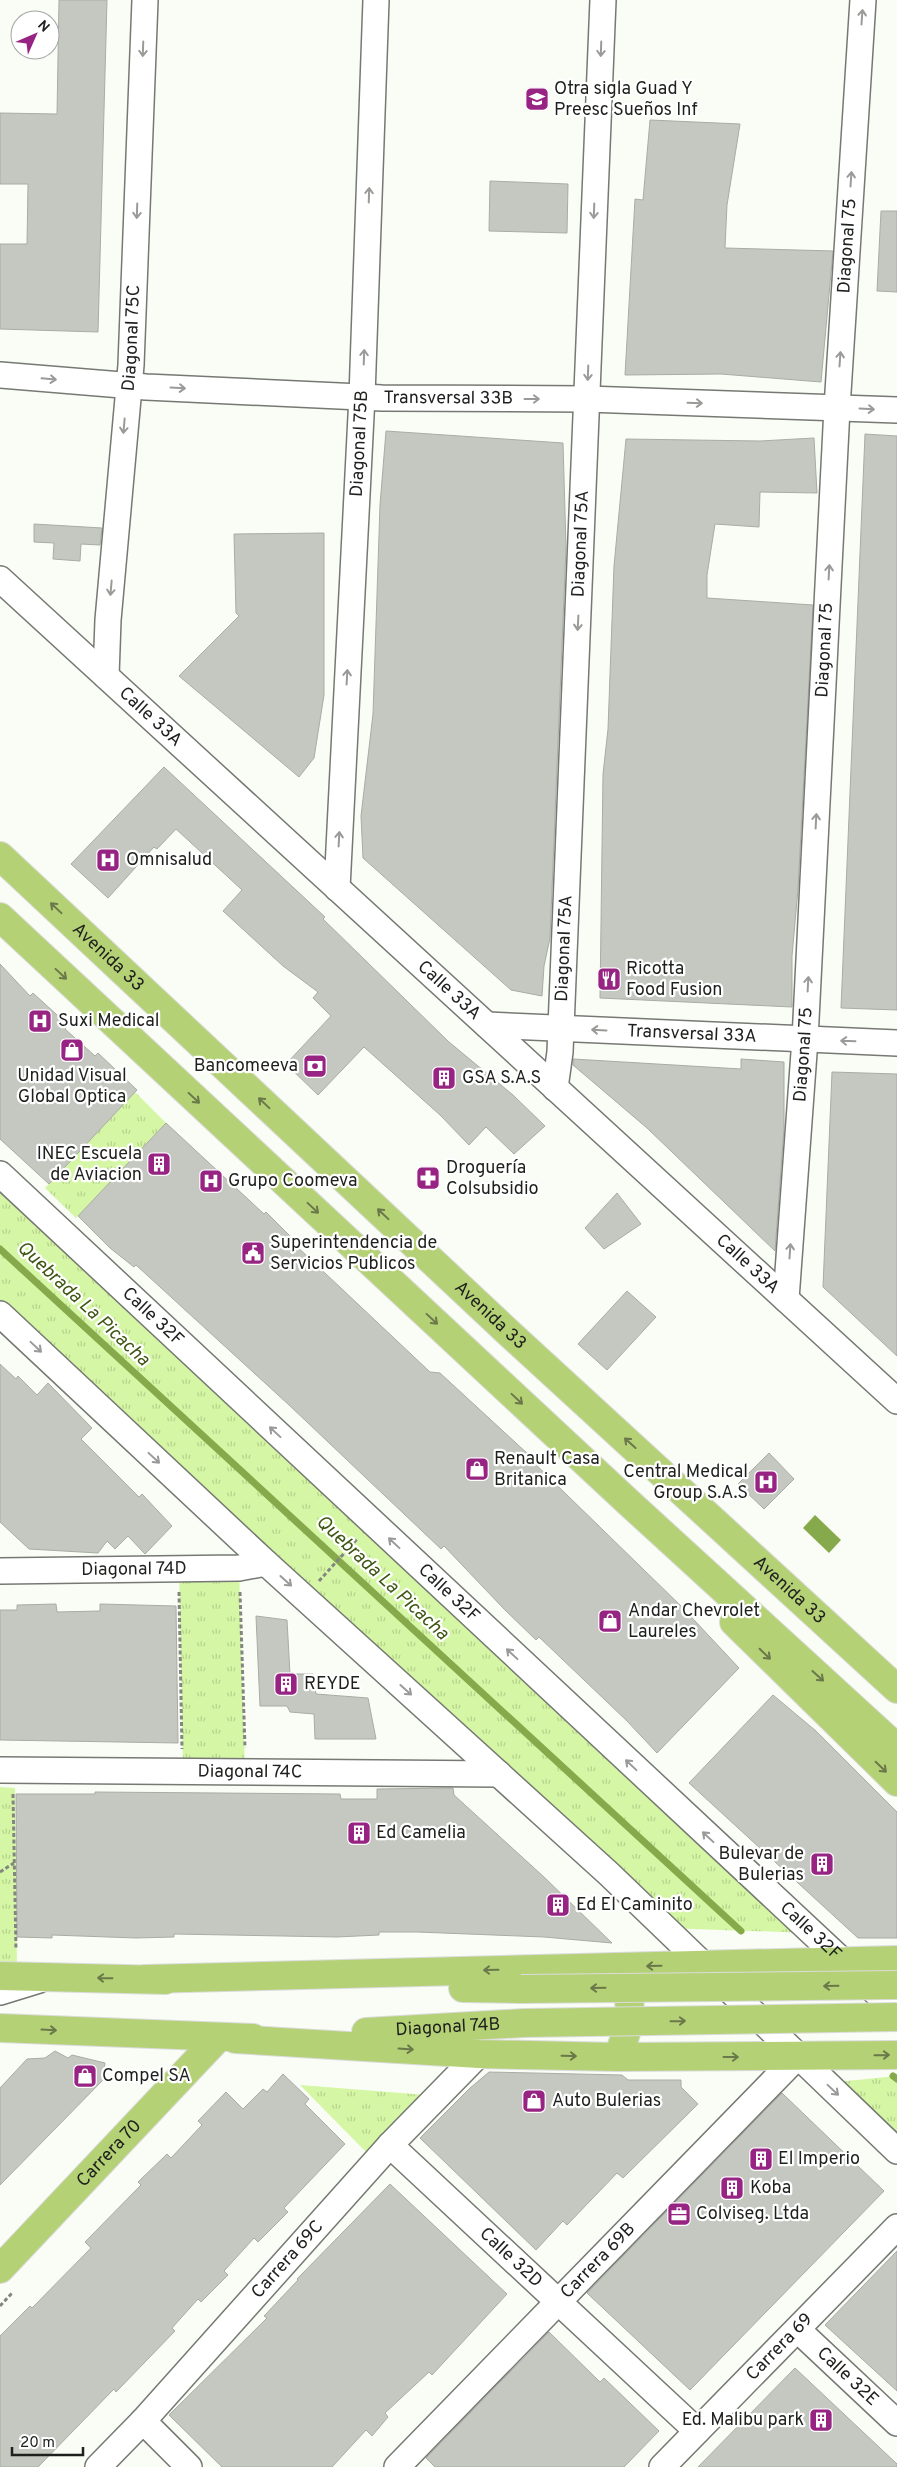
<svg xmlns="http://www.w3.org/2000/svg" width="897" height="2467" font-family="Overpass,sans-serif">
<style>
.park{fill:url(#park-tufts)}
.water{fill:#86aa4b}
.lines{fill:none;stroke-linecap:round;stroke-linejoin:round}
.stream{stroke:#86aa4b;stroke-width:7}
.building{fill:#c4c8c0;stroke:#a9aca5}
.minor-casing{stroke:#767973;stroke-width:28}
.major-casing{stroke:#dbdbdb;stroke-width:30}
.path{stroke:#838680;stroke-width:3;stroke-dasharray:4 2.5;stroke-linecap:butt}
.minor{stroke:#fff;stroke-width:25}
.major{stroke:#b5d176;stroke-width:28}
.major-bridge-casing{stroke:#dbdbdb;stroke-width:30;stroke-linecap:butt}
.major-bridge{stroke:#b5d176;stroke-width:28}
.oneway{stroke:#9a9b99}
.oneway2{stroke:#6a784a}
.labels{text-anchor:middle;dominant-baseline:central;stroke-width:4.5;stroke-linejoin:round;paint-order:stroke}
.poi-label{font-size:18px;fill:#1e201d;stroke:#fff;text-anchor:start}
.street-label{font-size:18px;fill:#1e201d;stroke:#fff}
.water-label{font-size:19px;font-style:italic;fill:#405714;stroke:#fff}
</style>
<defs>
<pattern id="park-tufts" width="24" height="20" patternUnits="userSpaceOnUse" patternTransform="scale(1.25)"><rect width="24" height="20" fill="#d5f6a4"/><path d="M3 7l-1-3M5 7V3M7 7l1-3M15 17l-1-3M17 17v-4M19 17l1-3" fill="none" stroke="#b6d38d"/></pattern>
</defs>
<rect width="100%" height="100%" fill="#f9fdf5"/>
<g class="park">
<polygon points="135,1092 166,1123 76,1218 45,1188"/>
<polygon points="0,1174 811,1933 665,1928 0,1314"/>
<polygon points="239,1568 245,1771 183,1771 179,1569"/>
<polygon points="0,1787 15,1788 17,1971 0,1971"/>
<polygon points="897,2076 897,2151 826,2083"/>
<polygon points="300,2085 426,2095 369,2155"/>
</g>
<polygon class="water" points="815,1515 841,1540 829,1553 803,1528"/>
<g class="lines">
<g class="stream">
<polyline points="0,1249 741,1931"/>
<polyline points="893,2076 897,2079"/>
</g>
</g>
<g class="building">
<polygon points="59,0 107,0 98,332 0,329 0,244 27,244 28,184 0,184 0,113 57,114"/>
<polygon points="650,120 740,124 727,205 725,248 833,251 821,382 721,374 625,375 635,199 643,200"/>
<polygon points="490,181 568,184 567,233 489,231"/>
<polygon points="881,211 897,211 897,292 877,291"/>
<polygon points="386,431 563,443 566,547 550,938 544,966 542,996 511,990 363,858 361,816 373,714 380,505"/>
<polygon points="865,434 897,436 897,1010 841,1008"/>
<polygon points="814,438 817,493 760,492 759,527 715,524 707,575 707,598 813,605 798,889 792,956 792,1007 600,998 603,774 608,729 614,566 626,439 760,441"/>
<polygon points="34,524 102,528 100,545 81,544 80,561 53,559 54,543 34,542"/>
<polygon points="324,533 324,695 314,758 299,777 179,676 239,616 236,613 234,534"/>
<polygon points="164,767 325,917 323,919 449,1042 513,1095 545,1126 514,1154 486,1127 469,1145 440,1115 364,1047 318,1095 286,1064 331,1016 313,998 318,992 283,966 223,911 242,890 176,829 157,849 154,847 108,898 71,864"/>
<polygon points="0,964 30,996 33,993 68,1025 65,1029 95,1056 98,1053 137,1090 49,1184 0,1139"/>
<polygon points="573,1059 741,1069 741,1059 784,1062 784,1128 775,1251 647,1128 573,1065"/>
<polygon points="832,1072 897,1074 897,1356 823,1287"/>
<polygon points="166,1123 264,1214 266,1212 293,1239 291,1241 430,1372 440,1373 529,1455 528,1457 681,1606 739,1668 657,1753 627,1721 539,1637 536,1640 504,1609 444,1546 441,1549 289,1405 136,1265 134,1267 110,1248 78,1216"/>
<polygon points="617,1193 641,1224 604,1249 585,1228"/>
<polygon points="627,1291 656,1317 607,1370 578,1344"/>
<polygon points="0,1364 16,1379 18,1376 37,1395 48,1383 92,1428 81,1439 139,1497 142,1494 172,1526 145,1554 128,1536 115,1549 107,1541 98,1553 29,1549 0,1522"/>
<polygon points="769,1453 794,1479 764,1509 738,1484"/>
<polygon points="56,1604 57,1612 100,1611 100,1604 176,1606 178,1743 0,1740 0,1610 17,1610 17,1605"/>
<polygon points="256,1616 287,1620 290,1674 313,1674 316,1694 368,1698 376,1739 315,1739 314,1714 290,1712 287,1706 260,1706"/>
<polygon points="773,1695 816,1731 897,1812 897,1938 858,1938 689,1783"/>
<polygon points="453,1788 454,1795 544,1877 612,1943 544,1937 417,1932 379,1932 379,1935 337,1937 174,1934 174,1937 136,1938 52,1935 52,1938 17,1937 16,1794 95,1794 95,1792 340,1794 341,1799 377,1799 377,1789"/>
<polygon points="55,2051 68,2058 72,2055 105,2063 103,2080 0,2185 0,2088 27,2059 45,2058"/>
<polygon points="489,2072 622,2075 628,2080 681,2080 681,2087 698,2104 623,2178 617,2173 567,2225 563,2221 536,2250 420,2138 469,2089"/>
<polygon points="283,2074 309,2099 305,2104 345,2144 284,2208 288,2212 258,2242 254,2238 224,2271 228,2275 201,2302 198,2299 172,2328 175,2331 116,2392 114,2389 38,2467 0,2467 0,2336 30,2306 32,2308 91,2248 85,2242 141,2185 138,2182 167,2154 171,2158 202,2125 198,2121 226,2092 243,2109 263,2089 267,2092"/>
<polygon points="782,2093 884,2191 690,2390 587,2293"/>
<polygon points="390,2184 507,2294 432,2375 429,2372 385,2413 388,2417 372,2436 366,2430 332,2467 222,2467 169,2415 267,2318 264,2316 298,2280 297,2279"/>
<polygon points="897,2251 897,2391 825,2325"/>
<polygon points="549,2332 600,2382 604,2378 659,2431 624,2467 435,2467 426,2458"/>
<polygon points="795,2368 897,2464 897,2467 698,2467"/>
</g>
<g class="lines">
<g class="minor-casing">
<g id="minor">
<path id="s1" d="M0 375 146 387 382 398 587 399 897 410"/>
<path id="s2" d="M0 579 897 1401"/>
<path id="s3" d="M106 676 108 620 131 365 145 0"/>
<path id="s4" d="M337 888 362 396 376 0"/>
<path id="s5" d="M487 1025 897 1043"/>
<path id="s6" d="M555 1088 560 1052 603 0"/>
<path id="s7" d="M0 1174 897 2012"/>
<path id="s8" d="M786 1299 805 1039 837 408 863 0"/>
<polyline points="0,1314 266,1563 609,1874 897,2151"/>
<path id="s9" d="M0 1571 239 1568 266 1563"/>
<path id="s10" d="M0 1770 499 1774"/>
<polyline points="0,1992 39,1980"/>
<path id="s11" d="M390 2145 697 2431"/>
<path id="s12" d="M798 2330 897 2423"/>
<polyline points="143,2421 189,2467"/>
<path id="s13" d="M98 2467 143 2421 390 2145 479 2054"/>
<path id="s14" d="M397 2467 798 2056"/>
<path id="s15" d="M662 2467 897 2227"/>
</g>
</g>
<g class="major-casing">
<g id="major">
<path id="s16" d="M0 856 511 1335 897 1689"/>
<polyline points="0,917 627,1501 897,1748"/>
<polyline points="734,1622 897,1782"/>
<path d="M614 1967C638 2002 631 2020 618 2057"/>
<polyline points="0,1976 165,1980"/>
<polyline points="146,1979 897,1960"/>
<polyline points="463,1988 521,1989"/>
<polyline points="0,2028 253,2038"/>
<path id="s17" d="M366 2032 524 2023"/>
<polyline points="235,2039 479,2054 618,2057 897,2055"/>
<path id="s18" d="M0 2269 218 2038"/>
</g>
</g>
<g class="path">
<polyline points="319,1581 357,1539"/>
<polyline points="179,1592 182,1749"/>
<polyline points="240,1592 245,1748"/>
<polyline points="13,1794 16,1950"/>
<polyline points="0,1872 14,1863"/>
<polyline points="0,2306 13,2292"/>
</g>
<use href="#minor" class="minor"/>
<use href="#major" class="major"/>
<g class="major-bridge-casing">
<g id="major-bridge">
<polyline points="521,1989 897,1985"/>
<polyline points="524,2023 897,2017"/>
</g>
</g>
<use href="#major-bridge" class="major-bridge"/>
</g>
<defs><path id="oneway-shaft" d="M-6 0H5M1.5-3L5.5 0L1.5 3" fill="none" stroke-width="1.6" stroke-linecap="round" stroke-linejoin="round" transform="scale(1.25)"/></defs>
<g class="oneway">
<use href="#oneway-shaft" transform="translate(862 17) rotate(-86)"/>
<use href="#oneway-shaft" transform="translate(143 49) rotate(92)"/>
<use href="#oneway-shaft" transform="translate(601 49) rotate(92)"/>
<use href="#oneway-shaft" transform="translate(851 179) rotate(-86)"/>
<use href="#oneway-shaft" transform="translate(369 195) rotate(-88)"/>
<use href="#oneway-shaft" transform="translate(137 211) rotate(92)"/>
<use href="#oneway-shaft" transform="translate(594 211) rotate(92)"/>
<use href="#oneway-shaft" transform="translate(364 357) rotate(-88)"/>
<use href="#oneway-shaft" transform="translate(840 359) rotate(-86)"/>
<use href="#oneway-shaft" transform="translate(588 373) rotate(92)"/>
<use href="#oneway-shaft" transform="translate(49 379) rotate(5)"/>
<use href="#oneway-shaft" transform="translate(178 388) rotate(3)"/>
<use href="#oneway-shaft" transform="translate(532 399)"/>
<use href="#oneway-shaft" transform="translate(695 403) rotate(2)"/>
<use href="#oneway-shaft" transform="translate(867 409) rotate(3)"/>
<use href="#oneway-shaft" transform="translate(124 426) rotate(95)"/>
<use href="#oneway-shaft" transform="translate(829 572) rotate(-87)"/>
<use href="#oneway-shaft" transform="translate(111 588) rotate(95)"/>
<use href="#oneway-shaft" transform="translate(578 623) rotate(93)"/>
<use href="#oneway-shaft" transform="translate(347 677) rotate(-87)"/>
<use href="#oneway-shaft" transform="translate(816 821) rotate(-87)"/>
<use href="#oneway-shaft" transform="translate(339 839) rotate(-87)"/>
<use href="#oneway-shaft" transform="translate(808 984) rotate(-87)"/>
<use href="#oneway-shaft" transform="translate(599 1030) rotate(-177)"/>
<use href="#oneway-shaft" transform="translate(848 1041) rotate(-178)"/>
<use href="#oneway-shaft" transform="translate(790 1251) rotate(-86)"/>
<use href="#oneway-shaft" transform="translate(36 1347) rotate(43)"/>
<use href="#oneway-shaft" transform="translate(275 1432) rotate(-137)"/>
<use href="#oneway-shaft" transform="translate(154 1458) rotate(43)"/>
<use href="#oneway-shaft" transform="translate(394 1543) rotate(-137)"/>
<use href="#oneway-shaft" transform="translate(286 1581) rotate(42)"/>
<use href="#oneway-shaft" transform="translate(512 1654) rotate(-137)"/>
<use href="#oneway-shaft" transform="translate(406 1690) rotate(42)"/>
<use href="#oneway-shaft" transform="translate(631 1765) rotate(-137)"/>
<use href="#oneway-shaft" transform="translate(708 1837) rotate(-137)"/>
<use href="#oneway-shaft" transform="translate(833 2090) rotate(43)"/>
</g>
<g class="oneway2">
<use href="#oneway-shaft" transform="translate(56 908) rotate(-137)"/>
<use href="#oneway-shaft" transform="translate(61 974) rotate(43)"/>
<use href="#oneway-shaft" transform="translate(194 1098) rotate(43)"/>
<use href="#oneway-shaft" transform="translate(264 1103) rotate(-137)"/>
<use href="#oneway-shaft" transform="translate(313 1208) rotate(43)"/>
<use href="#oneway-shaft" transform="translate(383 1214) rotate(-137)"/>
<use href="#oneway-shaft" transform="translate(432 1319) rotate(43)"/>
<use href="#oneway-shaft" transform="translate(517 1399) rotate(43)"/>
<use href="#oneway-shaft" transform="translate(630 1443) rotate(-138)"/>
<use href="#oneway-shaft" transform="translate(765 1654) rotate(44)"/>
<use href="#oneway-shaft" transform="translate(818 1676) rotate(42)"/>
<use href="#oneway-shaft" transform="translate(881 1767) rotate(44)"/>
<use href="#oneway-shaft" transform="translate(654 1966) rotate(179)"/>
<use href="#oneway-shaft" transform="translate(491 1970) rotate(179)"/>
<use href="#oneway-shaft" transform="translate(105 1978) rotate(-179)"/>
<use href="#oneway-shaft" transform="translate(831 1986) rotate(179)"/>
<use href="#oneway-shaft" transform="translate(598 1988) rotate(179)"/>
<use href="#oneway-shaft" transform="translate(678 2021) rotate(-1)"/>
<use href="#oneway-shaft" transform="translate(49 2030) rotate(3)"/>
<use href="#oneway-shaft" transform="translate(406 2049) rotate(4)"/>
<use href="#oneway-shaft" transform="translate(882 2055) rotate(-1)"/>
<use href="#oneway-shaft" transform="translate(569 2056) rotate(1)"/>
<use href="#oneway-shaft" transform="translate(731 2057)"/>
</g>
<defs>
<g id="school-square" transform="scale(1.25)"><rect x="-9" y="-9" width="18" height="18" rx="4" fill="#972482" stroke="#fff"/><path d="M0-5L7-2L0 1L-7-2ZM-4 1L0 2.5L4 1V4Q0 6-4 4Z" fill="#fff"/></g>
<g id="hospital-square" transform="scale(1.25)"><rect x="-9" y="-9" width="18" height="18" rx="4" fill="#972482" stroke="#fff"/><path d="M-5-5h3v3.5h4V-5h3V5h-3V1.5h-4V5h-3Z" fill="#fff"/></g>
<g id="restaurant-square" transform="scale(1.25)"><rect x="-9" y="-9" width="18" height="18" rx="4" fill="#972482" stroke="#fff"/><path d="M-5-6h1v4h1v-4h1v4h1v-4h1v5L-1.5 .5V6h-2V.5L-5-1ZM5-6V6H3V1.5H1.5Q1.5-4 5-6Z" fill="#fff"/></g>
<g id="shop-square" transform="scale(1.25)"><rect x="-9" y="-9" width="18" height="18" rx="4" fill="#972482" stroke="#fff"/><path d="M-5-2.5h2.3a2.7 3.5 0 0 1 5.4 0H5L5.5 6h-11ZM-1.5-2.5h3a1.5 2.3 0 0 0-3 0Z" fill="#fff"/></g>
<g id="bank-square" transform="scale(1.25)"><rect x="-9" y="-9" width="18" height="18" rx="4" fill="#972482" stroke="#fff"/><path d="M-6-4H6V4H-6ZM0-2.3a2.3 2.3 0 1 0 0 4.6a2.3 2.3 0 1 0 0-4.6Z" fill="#fff"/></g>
<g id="building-square" transform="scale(1.25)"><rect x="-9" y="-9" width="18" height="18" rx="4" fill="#972482" stroke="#fff"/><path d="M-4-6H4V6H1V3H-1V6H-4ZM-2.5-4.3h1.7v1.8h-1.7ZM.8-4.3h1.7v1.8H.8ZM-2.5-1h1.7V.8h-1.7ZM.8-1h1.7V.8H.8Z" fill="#fff"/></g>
<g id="pharmacy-square" transform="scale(1.25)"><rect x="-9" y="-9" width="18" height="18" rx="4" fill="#972482" stroke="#fff"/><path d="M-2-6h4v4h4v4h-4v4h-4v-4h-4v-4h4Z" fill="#fff"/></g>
<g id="civic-square" transform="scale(1.25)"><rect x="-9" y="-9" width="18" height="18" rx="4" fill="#972482" stroke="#fff"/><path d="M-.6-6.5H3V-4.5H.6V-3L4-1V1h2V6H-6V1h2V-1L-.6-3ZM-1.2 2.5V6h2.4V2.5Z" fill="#fff"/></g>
<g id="office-square" transform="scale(1.25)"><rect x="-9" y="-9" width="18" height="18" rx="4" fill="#972482" stroke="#fff"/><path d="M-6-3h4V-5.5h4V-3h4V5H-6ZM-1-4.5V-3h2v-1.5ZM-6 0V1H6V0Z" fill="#fff"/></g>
</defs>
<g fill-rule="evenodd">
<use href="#school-square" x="537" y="99"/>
<use href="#hospital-square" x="108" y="860"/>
<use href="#restaurant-square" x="609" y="979"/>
<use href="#hospital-square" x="40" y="1021"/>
<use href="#shop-square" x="72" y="1050"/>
<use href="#bank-square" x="315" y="1066"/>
<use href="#building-square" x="444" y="1078"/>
<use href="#building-square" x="159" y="1164"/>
<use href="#pharmacy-square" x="428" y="1178"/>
<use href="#hospital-square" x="211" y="1181"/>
<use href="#civic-square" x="253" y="1253"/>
<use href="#shop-square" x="477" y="1469"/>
<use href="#hospital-square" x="766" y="1482"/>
<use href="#shop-square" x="610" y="1621"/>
<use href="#building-square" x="286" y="1684"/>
<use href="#building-square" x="359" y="1833"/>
<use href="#building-square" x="822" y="1864"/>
<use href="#building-square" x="558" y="1905"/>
<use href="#shop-square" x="85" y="2076"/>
<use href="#shop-square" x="534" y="2101"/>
<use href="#building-square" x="761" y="2159"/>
<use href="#building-square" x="732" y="2188"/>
<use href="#office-square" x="679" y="2214"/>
<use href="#building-square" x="821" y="2420"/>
</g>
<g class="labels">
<g class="poi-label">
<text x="554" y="89">Otra sigla Guad Y<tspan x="554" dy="21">Preesc Sueños Inf</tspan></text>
<text x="126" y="860">Omnisalud</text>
<text x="626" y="969">Ricotta<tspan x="626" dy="21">Food Fusion</tspan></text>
<text x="58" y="1021">Suxi Medical</text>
<text x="298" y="1066" text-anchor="end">Bancomeeva</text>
<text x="72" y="1076" text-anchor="middle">Unidad Visual<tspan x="72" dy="21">Global Optica</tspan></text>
<text x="462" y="1078">GSA S.A.S</text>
<text x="142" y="1154" text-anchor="end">INEC Escuela<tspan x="142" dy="21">de Aviacion</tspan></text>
<text x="446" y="1168">Droguería<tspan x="446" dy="21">Colsubsidio</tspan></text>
<text x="228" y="1181">Grupo Coomeva</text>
<text x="270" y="1243">Superintendencia de<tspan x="270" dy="21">Servicios Publicos</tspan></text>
<text x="494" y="1459">Renault Casa<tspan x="494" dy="21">Britanica</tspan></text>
<text x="748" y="1472" text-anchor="end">Central Medical<tspan x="748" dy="21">Group S.A.S</tspan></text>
<text x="628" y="1611">Andar Chevrolet<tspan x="628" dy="21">Laureles</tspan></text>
<text x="304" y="1684">REYDE</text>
<text x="376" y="1833">Ed Camelia</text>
<text x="804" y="1854" text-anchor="end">Bulevar de<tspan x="804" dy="21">Bulerias</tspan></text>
<text x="576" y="1905">Ed El Caminito</text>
<text x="102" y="2076">Compel SA</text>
<text x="552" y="2101">Auto Bulerias</text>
<text x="778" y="2159">El Imperio</text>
<text x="750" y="2188">Koba</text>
<text x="696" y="2214">Colviseg. Ltda</text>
<text x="804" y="2420" text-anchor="end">Ed. Malibu park</text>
</g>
<g class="street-label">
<text stroke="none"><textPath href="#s8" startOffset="1055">Diagonal 75</textPath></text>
<text stroke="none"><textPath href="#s3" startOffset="339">Diagonal 75C</textPath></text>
<text stroke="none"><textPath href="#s1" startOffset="449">Transversal 33B</textPath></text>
<text stroke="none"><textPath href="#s4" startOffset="445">Diagonal 75B</textPath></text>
<text stroke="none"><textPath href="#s6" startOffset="545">Diagonal 75A</textPath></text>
<text stroke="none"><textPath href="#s8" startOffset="650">Diagonal 75</textPath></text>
<text stroke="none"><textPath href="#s2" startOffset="204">Calle 33A</textPath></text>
<text stroke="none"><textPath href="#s6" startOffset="140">Diagonal 75A</textPath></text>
<text stroke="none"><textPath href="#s16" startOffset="148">Avenida 33</textPath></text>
<text stroke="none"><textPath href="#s2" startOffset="609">Calle 33A</textPath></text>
<text stroke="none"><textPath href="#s5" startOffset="205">Transversal 33A</textPath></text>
<text stroke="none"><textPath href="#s8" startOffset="245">Diagonal 75</textPath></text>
<text stroke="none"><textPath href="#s2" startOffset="1014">Calle 33A</textPath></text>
<text stroke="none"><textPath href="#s16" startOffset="672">Avenida 33</textPath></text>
<text stroke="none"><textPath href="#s7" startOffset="209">Calle 32F</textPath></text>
<text stroke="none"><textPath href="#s9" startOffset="134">Diagonal 74D</textPath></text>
<text stroke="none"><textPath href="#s16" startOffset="1078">Avenida 33</textPath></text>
<text stroke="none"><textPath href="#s7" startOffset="614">Calle 32F</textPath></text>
<text stroke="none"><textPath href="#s10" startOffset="250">Diagonal 74C</textPath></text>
<text stroke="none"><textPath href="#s7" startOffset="1109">Calle 32F</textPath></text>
<text stroke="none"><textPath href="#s17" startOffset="82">Diagonal 74B</textPath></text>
<text stroke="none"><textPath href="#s18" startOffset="159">Carrera 70</textPath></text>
<text stroke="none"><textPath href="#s11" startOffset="165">Calle 32D</textPath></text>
<text stroke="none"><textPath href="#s13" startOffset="281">Carrera 69C</textPath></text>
<text stroke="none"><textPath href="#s14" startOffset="288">Carrera 69B</textPath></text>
<text stroke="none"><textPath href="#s15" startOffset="168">Carrera 69</textPath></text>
<text stroke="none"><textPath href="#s12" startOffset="68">Calle 32E</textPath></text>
</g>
<g class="water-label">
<text transform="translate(83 1304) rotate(43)">Quebrada La Picacha</text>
<text transform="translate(382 1578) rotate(43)">Quebrada La Picacha</text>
</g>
</g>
<g transform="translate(35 35) rotate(45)"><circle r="24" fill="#ffffff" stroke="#a5a6a5"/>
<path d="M0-4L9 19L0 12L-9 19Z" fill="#972482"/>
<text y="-8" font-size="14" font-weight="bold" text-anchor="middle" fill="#1e201d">N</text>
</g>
<path d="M12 2447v8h71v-8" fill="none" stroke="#1e201d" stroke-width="2.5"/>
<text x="20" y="2447" font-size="15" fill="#1e201d" stroke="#ffffff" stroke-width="4" paint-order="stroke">20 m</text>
</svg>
